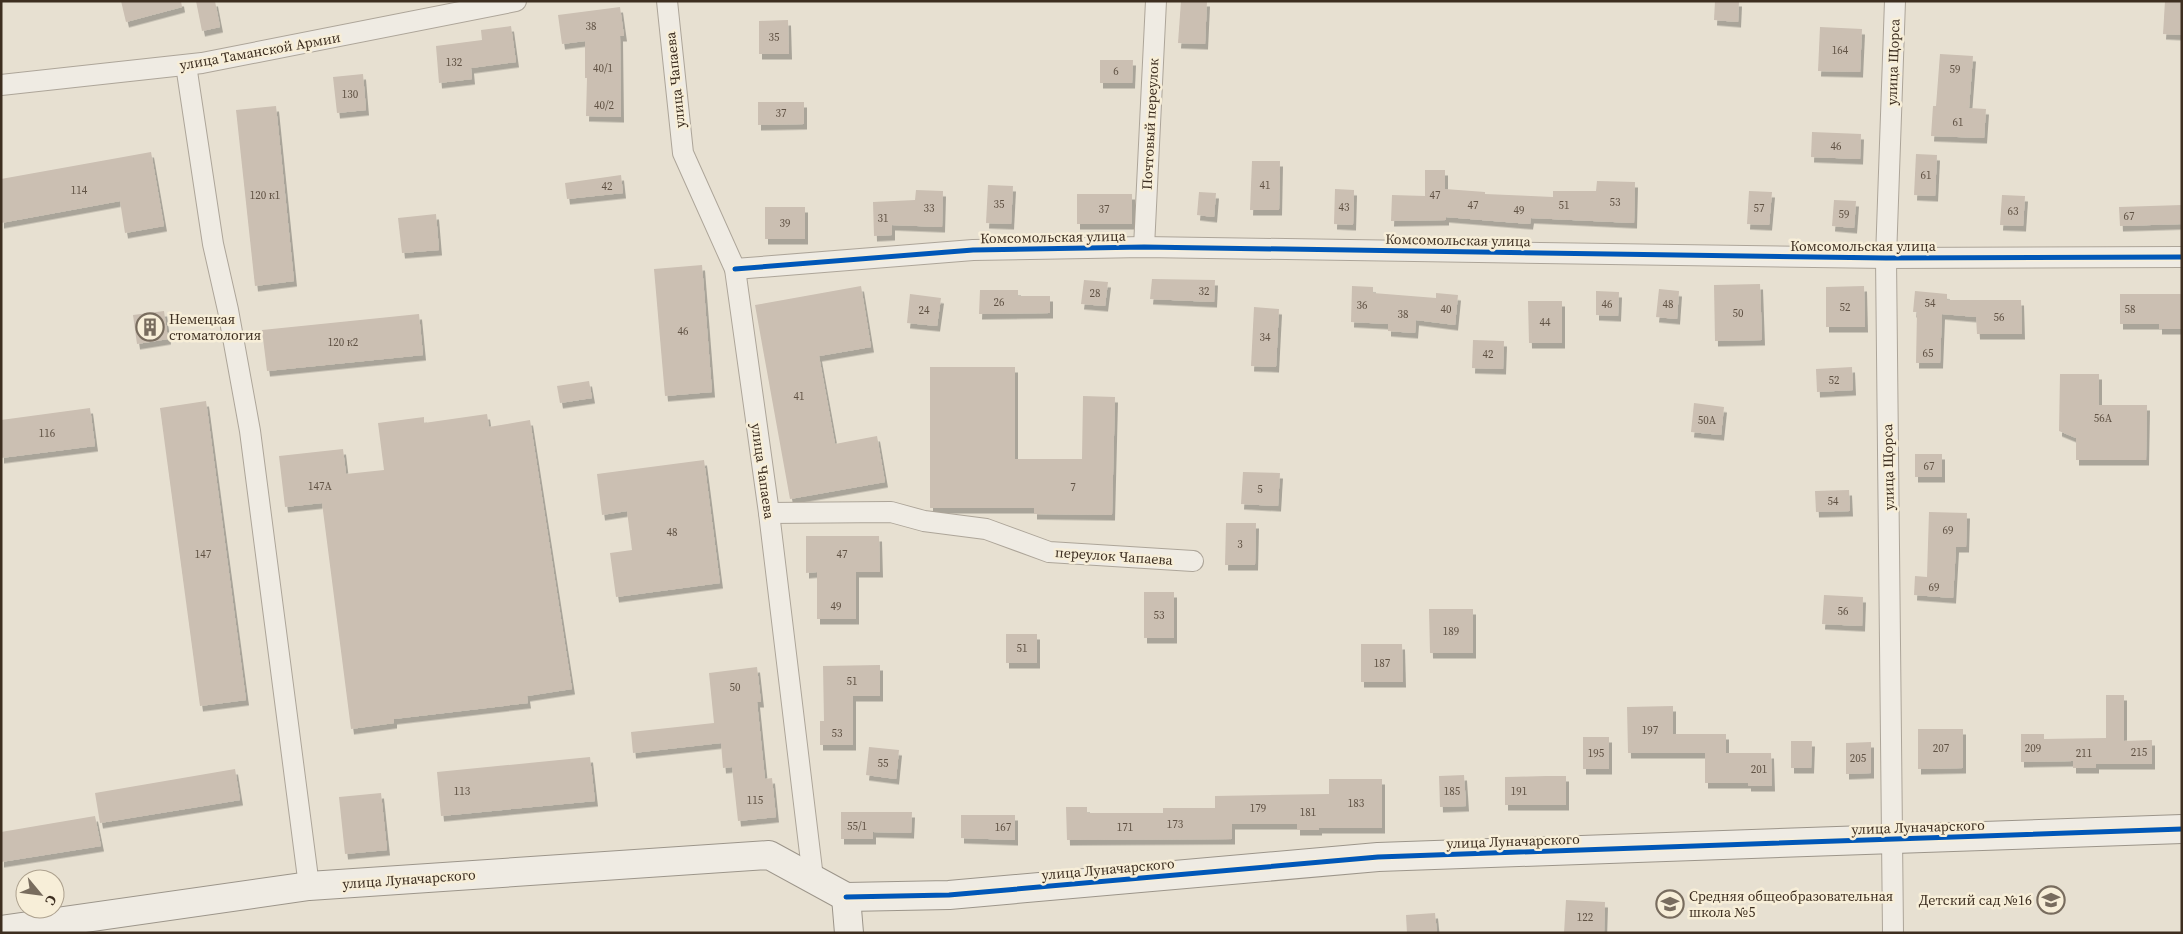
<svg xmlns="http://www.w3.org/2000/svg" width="2183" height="934" font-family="'Source Serif 4',serif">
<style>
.building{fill:#cbbfb2;filter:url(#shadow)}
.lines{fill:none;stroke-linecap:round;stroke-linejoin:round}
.street-casing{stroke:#ada599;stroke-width:22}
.secondary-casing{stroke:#9c958a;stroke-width:30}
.street{stroke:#efebe3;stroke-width:20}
.secondary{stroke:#efebe3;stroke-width:28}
.cycleway-casing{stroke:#f7eed8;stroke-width:8}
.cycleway{stroke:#0057b8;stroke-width:5}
.labels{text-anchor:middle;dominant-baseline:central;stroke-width:5;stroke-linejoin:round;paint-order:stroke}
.number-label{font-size:11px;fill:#605244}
.street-label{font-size:14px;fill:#3d2e20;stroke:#f7eed8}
.poi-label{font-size:14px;fill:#3d2e20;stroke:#f7eed8;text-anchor:start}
</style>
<defs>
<filter id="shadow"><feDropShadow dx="3" dy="5.5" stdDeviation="0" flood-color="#0004"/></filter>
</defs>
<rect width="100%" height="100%" fill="#e7e0d1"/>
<g class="building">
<polygon points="121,1 181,1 182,7 126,22"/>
<polygon points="196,1 215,1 220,27 202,31"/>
<polygon points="1181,1 1207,1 1205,44 1178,43"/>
<polygon points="1715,1 1739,1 1738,22 1714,20"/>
<polygon points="2165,1 2182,1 2182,35 2163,34"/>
<polygon points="620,7 624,36 620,36 621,117 586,116 587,78 585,78 585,41 562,44 558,15"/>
<polygon points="788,20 789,54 759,54 759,21"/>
<polygon points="511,26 516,62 471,68 472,79 439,83 436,46 482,40 481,30"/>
<polygon points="1820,27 1862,29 1860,72 1818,71"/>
<polygon points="1940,54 1973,56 1969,108 1986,109 1984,138 1931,136 1933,106 1936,106"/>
<polygon points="1100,60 1133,60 1132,83 1100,83"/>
<polygon points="363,74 366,110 337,113 333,77"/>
<polygon points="758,102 804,102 804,124 758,125"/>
<polygon points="276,106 294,281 255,286 236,110"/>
<polygon points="1812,132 1861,134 1860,159 1811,157"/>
<polygon points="151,152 164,226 125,233 120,201 1,223 1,179"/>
<polygon points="1916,154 1937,155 1935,196 1914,195"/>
<polygon points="1252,161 1280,161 1279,210 1250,210"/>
<polygon points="1425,170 1445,170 1445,189 1485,192 1485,194 1553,197 1553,191 1596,191 1597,181 1635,182 1634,223 1531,218 1530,224 1446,217 1446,220 1391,221 1392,195 1425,196"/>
<polygon points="621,175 623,193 567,199 565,183"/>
<polygon points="988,185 1013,186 1011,224 986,223"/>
<polygon points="1335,189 1354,190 1353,225 1334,224"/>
<polygon points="916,190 943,191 942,227 892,225 892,235 874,236 873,202 915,200"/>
<polygon points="1749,191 1772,192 1769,225 1747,224"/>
<polygon points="1199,192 1216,193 1214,217 1197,215"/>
<rect x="1077" y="194" width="55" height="30"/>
<polygon points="2002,195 2025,196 2023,226 2000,225"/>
<polygon points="1834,200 1856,201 1854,228 1832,226"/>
<polygon points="2182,205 2182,224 2120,226 2119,207"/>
<rect x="765" y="207" width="40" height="32"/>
<polygon points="436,214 439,250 402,253 398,218"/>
<polygon points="702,265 712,392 665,396 654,269"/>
<polygon points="1152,279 1215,280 1214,302 1150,299"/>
<polygon points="1084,280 1108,282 1105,306 1081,304"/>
<polygon points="1760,284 1762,340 1715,341 1714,285"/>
<polygon points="861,286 871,347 819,356 835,444 877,436 885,482 790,499 755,305"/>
<polygon points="1352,286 1373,287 1373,293 1436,298 1436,293 1458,295 1455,325 1416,320 1415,333 1388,331 1388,324 1351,322"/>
<polygon points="1864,286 1865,327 1826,327 1826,287"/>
<polygon points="1659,289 1679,291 1677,319 1656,317"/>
<polygon points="980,290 1018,290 1018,296 1050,296 1050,313 979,314"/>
<polygon points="1596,291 1619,292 1618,316 1596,315"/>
<polygon points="1915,291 1947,294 1947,300 2021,300 2022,334 1977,334 1976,317 1942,314 1940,363 1916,363 1917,312 1913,312"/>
<polygon points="910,294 941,298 937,326 907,323"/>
<polygon points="2120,294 2182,294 2182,329 2159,329 2159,324 2120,324"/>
<polygon points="1528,301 1562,301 1562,343 1529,343"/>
<polygon points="1254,307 1279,309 1276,367 1251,366"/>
<polygon points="164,311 168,339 137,344 133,315"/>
<polygon points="419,314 423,355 267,371 262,330"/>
<polygon points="1473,340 1504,341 1503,369 1472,368"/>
<polygon points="930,367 1015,367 1015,459 1082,459 1083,396 1115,397 1112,515 1034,514 1034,508 930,508"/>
<polygon points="1852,367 1853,390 1817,392 1816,369"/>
<polygon points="2060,374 2099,374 2099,405 2147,405 2146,460 2076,460 2076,438 2059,431"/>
<polygon points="589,381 592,398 560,403 557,386"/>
<polygon points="206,401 246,700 200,706 160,408"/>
<polygon points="1694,403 1724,407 1721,435 1691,432"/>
<polygon points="90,408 95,446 1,458 1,420"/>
<polygon points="487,414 489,427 530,420 572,689 527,696 528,703 394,719 394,723 351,729 322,503 285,507 279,456 343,449 346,474 384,470 378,423 424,417 424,423"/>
<rect x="1915" y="454" width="27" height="23"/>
<polygon points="704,460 720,583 616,597 610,553 632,550 627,511 602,515 597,474"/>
<polygon points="1243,472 1280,473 1278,506 1241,504"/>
<polygon points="1849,490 1850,511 1816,512 1815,491"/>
<polygon points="1929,512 1967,513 1966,547 1956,547 1953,598 1914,595 1915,576 1927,577"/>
<polygon points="1226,523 1256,523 1255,565 1225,565"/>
<polygon points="806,536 879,536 880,572 856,572 856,619 817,619 817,572 806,573"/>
<rect x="1144" y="592" width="30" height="46"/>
<polygon points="1824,595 1863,597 1862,626 1822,624"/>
<polygon points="1429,609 1473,609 1473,653 1430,653"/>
<rect x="1006" y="634" width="31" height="29"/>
<polygon points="1361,644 1402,644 1403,682 1361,682"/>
<polygon points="880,665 880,696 853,696 853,745 820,745 820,721 824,721 823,666"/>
<polygon points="757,667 761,702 757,702 765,779 772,778 776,817 738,821 732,767 723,768 721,743 633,753 631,732 714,723 709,673"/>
<polygon points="2106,695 2124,695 2124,741 2152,740 2152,764 2096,764 2096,768 2073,768 2073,761 2021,762 2021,734 2044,734 2044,739 2106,738"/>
<polygon points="1673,706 1673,734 1726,734 1726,753 1771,753 1772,786 1748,786 1748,783 1705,783 1705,753 1628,753 1627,707"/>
<polygon points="1918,729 1963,729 1963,768 1918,769"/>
<rect x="1583" y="737" width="26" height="32"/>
<polygon points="1791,741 1812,741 1811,768 1791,768"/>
<polygon points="1871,742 1871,773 1846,774 1846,743"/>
<polygon points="869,747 899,750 896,779 866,775"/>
<polygon points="590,757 595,801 441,816 437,772"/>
<polygon points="235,769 240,800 100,823 95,793"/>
<polygon points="1464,775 1466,806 1440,807 1439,776"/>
<polygon points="1546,776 1566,776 1566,805 1505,805 1505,777"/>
<polygon points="1329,779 1382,779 1382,828 1319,828 1319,830 1297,830 1297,824 1232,824 1232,839 1067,840 1066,807 1087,807 1087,813 1163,813 1163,808 1215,808 1215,796 1329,794"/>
<polygon points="381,793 387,850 345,854 339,797"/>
<polygon points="841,812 912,812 911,833 873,832 873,839 841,839"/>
<polygon points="961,815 1015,815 1015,840 961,838"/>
<polygon points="95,816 101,846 1,862 1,832"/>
<polygon points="1566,900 1605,902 1604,933 1564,933"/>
<polygon points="1435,913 1437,933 1407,933 1406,915"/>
</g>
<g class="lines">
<g class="street-casing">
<g id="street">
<polyline points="667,1 683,153 735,269 769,513 813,878"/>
<polyline points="186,65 213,244 228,310 250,431 309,886"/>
<polyline points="1,85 202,63 516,1"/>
<polyline points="1144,247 1156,1"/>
<polyline points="735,269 973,250 1144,247 1886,258 2182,257"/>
<polyline points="769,513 891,512 924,521 986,529 1049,552 1193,561"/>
<polyline points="1893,933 1886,258 1895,1"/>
</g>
</g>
<g class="secondary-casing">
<g id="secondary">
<polyline points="846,897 949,895 1378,857 2182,829"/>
<polyline points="846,897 849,933"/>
<polyline points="1,930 309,886 769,855 846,897"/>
</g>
</g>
<use href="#street" class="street"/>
<use href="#secondary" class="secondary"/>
<g class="cycleway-casing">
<g id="cycleway">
<polyline points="735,269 973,250 1144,247 1886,258 2182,257"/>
<polyline points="846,897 949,895 1378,857 2182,829"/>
</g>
</g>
<use href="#cycleway" class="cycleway"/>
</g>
<defs>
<g id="building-ring" transform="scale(1.4375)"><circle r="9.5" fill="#f7eed8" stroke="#786c5e" stroke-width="1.5"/><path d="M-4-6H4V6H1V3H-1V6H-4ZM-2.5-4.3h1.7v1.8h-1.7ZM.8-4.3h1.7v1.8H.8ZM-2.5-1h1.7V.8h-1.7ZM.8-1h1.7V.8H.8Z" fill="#786c5e"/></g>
<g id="school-ring" transform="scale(1.4375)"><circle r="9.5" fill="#f7eed8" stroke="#786c5e" stroke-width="1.5"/><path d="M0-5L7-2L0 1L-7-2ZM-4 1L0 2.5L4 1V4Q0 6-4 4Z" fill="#786c5e"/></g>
</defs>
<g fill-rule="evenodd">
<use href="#building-ring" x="150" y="327"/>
<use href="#school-ring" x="2051" y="900"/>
<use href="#school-ring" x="1670" y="904"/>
</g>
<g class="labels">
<g class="number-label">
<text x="591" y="26">38</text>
<text x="774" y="37">35</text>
<text x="1840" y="50">164</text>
<text x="454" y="62">132</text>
<text x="603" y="68">40/1</text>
<text x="1955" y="69">59</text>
<text x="1116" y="71">6</text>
<text x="350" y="94">130</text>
<text x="604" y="105">40/2</text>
<text x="781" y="113">37</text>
<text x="1958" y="122">61</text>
<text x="1836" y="146">46</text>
<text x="1926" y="175">61</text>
<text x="1265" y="185">41</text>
<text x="607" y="186">42</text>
<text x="79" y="190">114</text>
<text x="265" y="195">120 к1</text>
<text x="1435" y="195">47</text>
<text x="1615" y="202">53</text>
<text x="999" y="204">35</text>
<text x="1473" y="205">47</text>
<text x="1564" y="205">51</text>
<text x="1344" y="207">43</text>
<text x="929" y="208">33</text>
<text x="1759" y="208">57</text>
<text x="1104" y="209">37</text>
<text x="1519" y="210">49</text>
<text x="2013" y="211">63</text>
<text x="1844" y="214">59</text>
<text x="2129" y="216">67</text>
<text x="883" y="218">31</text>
<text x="785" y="223">39</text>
<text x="1204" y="291">32</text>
<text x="1095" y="293">28</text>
<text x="999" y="302">26</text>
<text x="1930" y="303">54</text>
<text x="1607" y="304">46</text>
<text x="1668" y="304">48</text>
<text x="1362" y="305">36</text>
<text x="1845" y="307">52</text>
<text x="1446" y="309">40</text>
<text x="2130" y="309">58</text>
<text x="924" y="310">24</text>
<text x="1738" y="313">50</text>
<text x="1403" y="314">38</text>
<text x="1999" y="317">56</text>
<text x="1545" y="322">44</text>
<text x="683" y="331">46</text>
<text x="1265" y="337">34</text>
<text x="343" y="342">120 к2</text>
<text x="1928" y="353">65</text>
<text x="1488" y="354">42</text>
<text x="1834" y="380">52</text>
<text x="799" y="396">41</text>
<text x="2103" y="418">56А</text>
<text x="1707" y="420">50А</text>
<text x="47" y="433">116</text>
<text x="1929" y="466">67</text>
<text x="320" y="486">147А</text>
<text x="1073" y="487">7</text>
<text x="1260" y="489">5</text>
<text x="1833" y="501">54</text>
<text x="1948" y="530">69</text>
<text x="672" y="532">48</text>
<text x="1240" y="544">3</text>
<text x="203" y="554">147</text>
<text x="842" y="554">47</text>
<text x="1934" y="587">69</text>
<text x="836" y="606">49</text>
<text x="1843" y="611">56</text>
<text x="1159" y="615">53</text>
<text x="1451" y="631">189</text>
<text x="1022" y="648">51</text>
<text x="1382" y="663">187</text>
<text x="852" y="681">51</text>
<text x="735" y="687">50</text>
<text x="1650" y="730">197</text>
<text x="837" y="733">53</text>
<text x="1941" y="748">207</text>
<text x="2033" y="748">209</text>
<text x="2139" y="752">215</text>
<text x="1596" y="753">195</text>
<text x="2084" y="753">211</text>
<text x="1858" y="758">205</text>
<text x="883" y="763">55</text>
<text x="1759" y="769">201</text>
<text x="462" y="791">113</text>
<text x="1452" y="791">185</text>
<text x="1519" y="791">191</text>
<text x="755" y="800">115</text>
<text x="1356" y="803">183</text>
<text x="1258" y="808">179</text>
<text x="1308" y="812">181</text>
<text x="1175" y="824">173</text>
<text x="857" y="826">55/1</text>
<text x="1003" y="827">167</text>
<text x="1125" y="827">171</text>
<text x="1585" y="917">122</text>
</g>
<g class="street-label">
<text transform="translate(260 51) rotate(-10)">улица Таманской Армии</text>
<text transform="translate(1893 62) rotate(-88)">улица Щорса</text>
<text transform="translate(675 80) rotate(-96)">улица Чапаева</text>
<text transform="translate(1150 124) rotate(-87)">Почтовый переулок</text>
<text transform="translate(1053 237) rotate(-1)">Комсомольская улица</text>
<text transform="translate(1458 240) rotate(1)">Комсомольская улица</text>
<text x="1863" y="246">Комсомольская улица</text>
<text transform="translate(1888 467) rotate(-91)">улица Щорса</text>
<text transform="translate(763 471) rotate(82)">улица Чапаева</text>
<text transform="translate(1114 556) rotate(4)">переулок Чапаева</text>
<text transform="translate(1918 827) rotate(-2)">улица Луначарского</text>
<text transform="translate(1513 841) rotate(-2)">улица Луначарского</text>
<text transform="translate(1108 869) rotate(-5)">улица Луначарского</text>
<text transform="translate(409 879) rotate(-4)">улица Луначарского</text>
</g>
<g class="poi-label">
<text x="169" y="319">Немецкая<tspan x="169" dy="16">стоматология</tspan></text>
<text x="1689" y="896">Средняя общеобразовательная<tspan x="1689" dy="16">школа №5</tspan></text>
<text x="2032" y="900" text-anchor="end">Детский сад №16</text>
</g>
</g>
<rect width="2183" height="934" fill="none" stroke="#3d2e20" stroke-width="5"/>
<g transform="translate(40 894) rotate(119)"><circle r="24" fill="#f7eed8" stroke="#ada18e"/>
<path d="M0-4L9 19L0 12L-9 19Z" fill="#786c5e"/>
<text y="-8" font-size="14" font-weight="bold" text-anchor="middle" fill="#3d2e20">С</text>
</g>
</svg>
